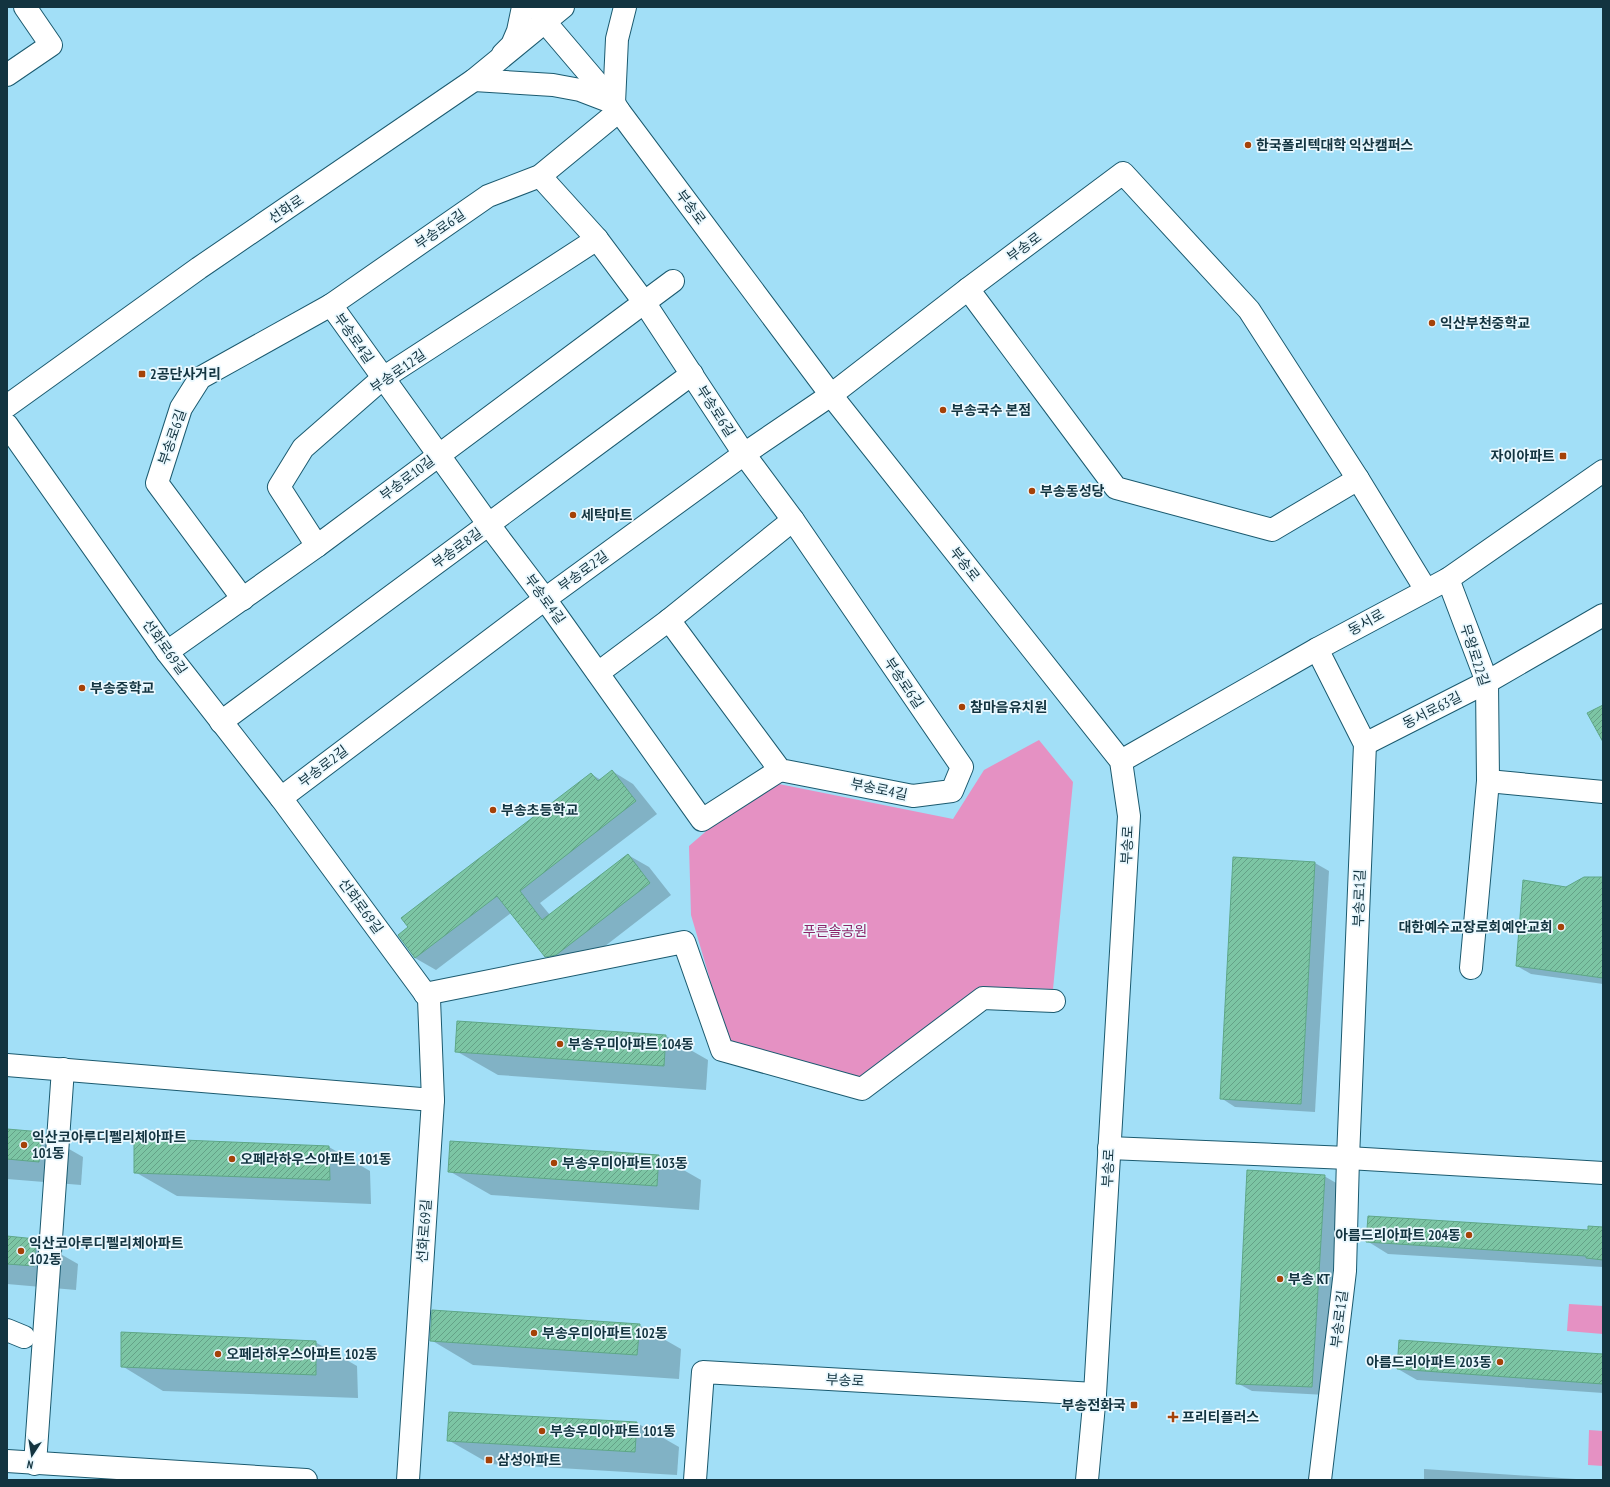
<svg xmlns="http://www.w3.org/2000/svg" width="1610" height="1487" font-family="'PT Sans Narrow','Noto Sans KR',sans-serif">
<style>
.green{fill:#e591c3}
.shadow{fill:#0003}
.building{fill:url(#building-hatch);stroke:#5ea787}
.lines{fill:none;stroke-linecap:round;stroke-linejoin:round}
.minor-casing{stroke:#1b5a6f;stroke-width:24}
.major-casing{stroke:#1b5a6f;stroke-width:24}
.minor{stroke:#fff;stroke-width:22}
.major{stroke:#fff;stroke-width:22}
.poi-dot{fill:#a54208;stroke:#eaf8fe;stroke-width:1.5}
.labels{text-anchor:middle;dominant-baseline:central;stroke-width:3.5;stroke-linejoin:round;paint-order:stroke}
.poi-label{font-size:14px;font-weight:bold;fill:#133440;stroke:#eaf8fe;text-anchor:start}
.street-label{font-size:14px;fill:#133440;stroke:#eaf8fe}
.park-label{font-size:14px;fill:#8c256a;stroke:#eaf8fe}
</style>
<defs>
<pattern id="building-hatch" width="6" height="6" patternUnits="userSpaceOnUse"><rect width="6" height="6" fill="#7cc5a4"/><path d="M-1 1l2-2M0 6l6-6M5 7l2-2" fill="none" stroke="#64a187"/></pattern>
</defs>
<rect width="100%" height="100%" fill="#a2dff7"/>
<g class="green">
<polygon points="1039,740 1073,782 1053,989 981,987 859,1081 729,1044 691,915 689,846 764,781 953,819 984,770"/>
<polygon points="1569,1304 1603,1306 1603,1334 1567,1331"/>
<polygon points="1589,1430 1603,1431 1603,1466 1588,1465"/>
</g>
<g class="shadow">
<polygon points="612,771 633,784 657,814 540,903 550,915 628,855 649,867 671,895 578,967 567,969 545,956 511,913 436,970 415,958 399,936 591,774 601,780"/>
<polygon points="1315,863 1329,871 1315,1112 1235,1107 1221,1098"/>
<polygon points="1603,878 1603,984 1531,974 1517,966 1567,888"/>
<polygon points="666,1036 708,1060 706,1090 498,1075 456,1051"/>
<polygon points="7,1130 41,1133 83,1157 81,1185 7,1179"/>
<polygon points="451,1142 659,1156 701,1180 699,1210 491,1195 449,1171"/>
<polygon points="329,1147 370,1171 371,1204 177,1196 135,1172"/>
<polygon points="1324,1176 1338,1184 1326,1395 1252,1391 1237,1383"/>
<polygon points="1603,1228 1603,1267 1388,1254 1367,1241 1589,1231"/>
<polygon points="7,1237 36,1240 78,1264 76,1290 7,1284"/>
<polygon points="639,1325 681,1349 679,1379 473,1365 431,1340"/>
<polygon points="315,1342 357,1366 358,1398 163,1391 122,1366"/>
<polygon points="1603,1355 1603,1393 1417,1380 1398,1369"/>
<polygon points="637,1423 679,1447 677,1475 490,1464 448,1440"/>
<polygon points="1424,1469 1591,1480 1424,1480"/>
</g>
<g class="building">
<polygon points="1603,705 1603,742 1587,713"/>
<polygon points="612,770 636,801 520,891 542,920 628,854 650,883 556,955 545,957 497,896 415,958 398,935 408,927 401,918 591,773 598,781"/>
<polygon points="1233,857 1315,862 1301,1104 1220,1099"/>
<polygon points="1584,877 1603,877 1603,978 1516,966 1523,880 1566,887"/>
<polygon points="457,1021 666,1035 664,1066 455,1052"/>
<polygon points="7,1129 42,1132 39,1162 7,1159"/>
<polygon points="134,1138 329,1146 330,1180 134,1173"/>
<polygon points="450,1141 659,1155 657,1186 448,1172"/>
<polygon points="1247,1170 1325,1175 1312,1387 1236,1384"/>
<polygon points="1368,1216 1588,1230 1588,1226 1603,1227 1603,1260 1586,1258 1586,1256 1366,1242"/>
<polygon points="7,1236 36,1239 34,1266 7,1264"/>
<polygon points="432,1310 640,1324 637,1355 430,1341"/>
<polygon points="121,1332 316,1341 316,1375 121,1367"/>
<polygon points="1399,1340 1603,1354 1603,1384 1397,1369"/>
<polygon points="449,1412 637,1422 635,1452 447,1441"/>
</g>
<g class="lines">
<g class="minor-casing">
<g id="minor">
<polyline points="538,7 545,22 614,103 619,111 831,395 1121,761 1129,816 1095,1394 1087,1480"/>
<polyline points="503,54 512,45 518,31 523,7"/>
<polyline points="7,75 51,45 25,7"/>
<polyline points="614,103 617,39 625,7"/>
<polyline points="540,176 597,239 644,302 744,454 793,520 962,767 952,791 913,796 780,770 669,620"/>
<polyline points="968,289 1116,488 1272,530 1358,479"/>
<polyline points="331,305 489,525 545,599 702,820 780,770"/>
<polyline points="7,425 167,652 281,798 429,999 433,1100 408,1480"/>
<polyline points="317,546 279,487 303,448 383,378 597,239"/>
<polyline points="1448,579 1487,682 1488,781 1471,968"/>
<polyline points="243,599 157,483 181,408 200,378 331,305 488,196 540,176 619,111"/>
<polyline points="1317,649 1365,744 1348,1158 1345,1271 1320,1480"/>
<polyline points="167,652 317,546 673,281"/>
<polyline points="598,673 669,620 793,520"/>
<polyline points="221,722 692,374"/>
<polyline points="1365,744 1487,682 1603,615"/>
<polyline points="1121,761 1317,649 1448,579 1603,471"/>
<polyline points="1488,781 1603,792"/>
<polyline points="281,798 545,599 744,454 831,395 968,289 1123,173 1249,310 1358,479 1426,590"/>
<polyline points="425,994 684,942 722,1050 862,1089 983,998 1054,1001"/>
<polyline points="7,1065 433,1100"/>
<polyline points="1109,1148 1348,1158 1603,1173"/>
<polyline points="7,1330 24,1337"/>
<polyline points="7,1461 306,1480"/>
<polyline points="35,1464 63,1069"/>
<polyline points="695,1480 703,1372 1095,1394"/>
</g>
</g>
<g class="major-casing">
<g id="major">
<polyline points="474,80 553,85 580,90 614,103"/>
<polyline points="7,406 199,268 474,80 563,7"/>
</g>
</g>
<use href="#minor" class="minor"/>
<use href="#major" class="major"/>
</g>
<g class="poi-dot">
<circle cx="1248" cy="145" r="4"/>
<circle cx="1432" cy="323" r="4"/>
<rect x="138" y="370" width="8" height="8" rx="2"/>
<circle cx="943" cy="410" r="4"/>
<rect x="1559" y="452" width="8" height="8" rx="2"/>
<circle cx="1032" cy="491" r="4"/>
<circle cx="573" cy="515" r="4"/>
<circle cx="82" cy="688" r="4"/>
<circle cx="962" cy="707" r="4"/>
<circle cx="493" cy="810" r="4"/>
<circle cx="1561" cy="927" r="4"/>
<circle cx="560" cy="1044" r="4"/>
<circle cx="24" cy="1145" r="4"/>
<circle cx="232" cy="1159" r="4"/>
<circle cx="554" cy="1163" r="4"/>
<circle cx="1469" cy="1235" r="4"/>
<circle cx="21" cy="1251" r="4"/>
<circle cx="1280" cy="1279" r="4"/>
<circle cx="534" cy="1333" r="4"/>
<circle cx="218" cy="1354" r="4"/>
<circle cx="1500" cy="1362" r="4"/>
<rect x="1130" y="1401" width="8" height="8" rx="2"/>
<path d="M1171 1411h4v4h4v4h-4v4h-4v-4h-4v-4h4z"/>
<circle cx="542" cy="1431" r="4"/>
<rect x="485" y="1456" width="8" height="8" rx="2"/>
</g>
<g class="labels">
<g class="poi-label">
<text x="1256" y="145">한국폴리텍대학 익산캠퍼스</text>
<text x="1440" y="323">익산부천중학교</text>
<text x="150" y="374">2공단사거리</text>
<text x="951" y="410">부송국수 본점</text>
<text x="1555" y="456" text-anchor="end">자이아파트</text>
<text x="1040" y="491">부송동성당</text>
<text x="581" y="515">세탁마트</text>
<text x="90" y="688">부송중학교</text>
<text x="970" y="707">참마음유치원</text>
<text x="501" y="810">부송초등학교</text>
<text x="1553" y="927" text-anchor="end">대한예수교장로회예안교회</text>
<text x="568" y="1044">부송우미아파트 104동</text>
<text x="32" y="1137">익산코아루디펠리체아파트<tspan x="32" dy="16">101동</tspan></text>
<text x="240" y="1159">오페라하우스아파트 101동</text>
<text x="562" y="1163">부송우미아파트 103동</text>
<text x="1461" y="1235" text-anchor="end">아름드리아파트 204동</text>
<text x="29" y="1243">익산코아루디펠리체아파트<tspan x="29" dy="16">102동</tspan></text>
<text x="1288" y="1279">부송 KT</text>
<text x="542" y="1333">부송우미아파트 102동</text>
<text x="226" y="1354">오페라하우스아파트 102동</text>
<text x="1492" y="1362" text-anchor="end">아름드리아파트 203동</text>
<text x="1126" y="1405" text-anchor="end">부송전화국</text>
<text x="1182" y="1417">프리티플러스</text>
<text x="550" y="1431">부송우미아파트 101동</text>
<text x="497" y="1460">삼성아파트</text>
</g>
<g class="street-label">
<text transform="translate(691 207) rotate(53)">부송로</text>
<text transform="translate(286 209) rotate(-34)">선화로</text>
<text transform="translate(440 229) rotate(-35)">부송로6길</text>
<text transform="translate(1024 247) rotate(-37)">부송로</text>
<text transform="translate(354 338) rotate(55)">부송로4길</text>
<text transform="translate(398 371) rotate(-35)">부송로12길</text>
<text transform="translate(716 411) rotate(57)">부송로6길</text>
<text transform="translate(172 437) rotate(-71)">부송로6길</text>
<text transform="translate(407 478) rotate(-37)">부송로10길</text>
<text transform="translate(457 548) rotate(-36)">부송로8길</text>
<text transform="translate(965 564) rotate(52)">부송로</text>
<text transform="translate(583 571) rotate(-36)">부송로2길</text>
<text transform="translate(545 599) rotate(54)">부송로4길</text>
<text transform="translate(1366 622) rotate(-29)">동서로</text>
<text transform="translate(165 647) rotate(54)">선화로69길</text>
<text transform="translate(1475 655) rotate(72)">무왕로22길</text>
<text transform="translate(904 683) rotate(56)">부송로6길</text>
<text transform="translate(1432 710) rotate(-27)">동서로63길</text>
<text transform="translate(323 766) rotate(-37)">부송로2길</text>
<text transform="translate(879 789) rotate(12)">부송로4길</text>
<text transform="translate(1127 845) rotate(-87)">부송로</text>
<text transform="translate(1359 898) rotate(-88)">부송로1길</text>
<text transform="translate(361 906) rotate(54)">선화로69길</text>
<text transform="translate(1108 1168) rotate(-87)">부송로</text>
<text transform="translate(424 1231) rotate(-86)">선화로69길</text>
<text transform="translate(1339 1319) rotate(-83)">부송로1길</text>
<text transform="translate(845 1380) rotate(3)">부송로</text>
</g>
<g class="park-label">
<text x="835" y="931">푸른솔공원</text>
</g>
</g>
<rect width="1610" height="1487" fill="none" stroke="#133440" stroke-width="16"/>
<g transform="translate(32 1455) rotate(192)" stroke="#eaf8fe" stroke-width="3" paint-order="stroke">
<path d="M0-3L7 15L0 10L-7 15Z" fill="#133440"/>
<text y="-6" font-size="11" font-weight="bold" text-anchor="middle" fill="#133440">N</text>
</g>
</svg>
